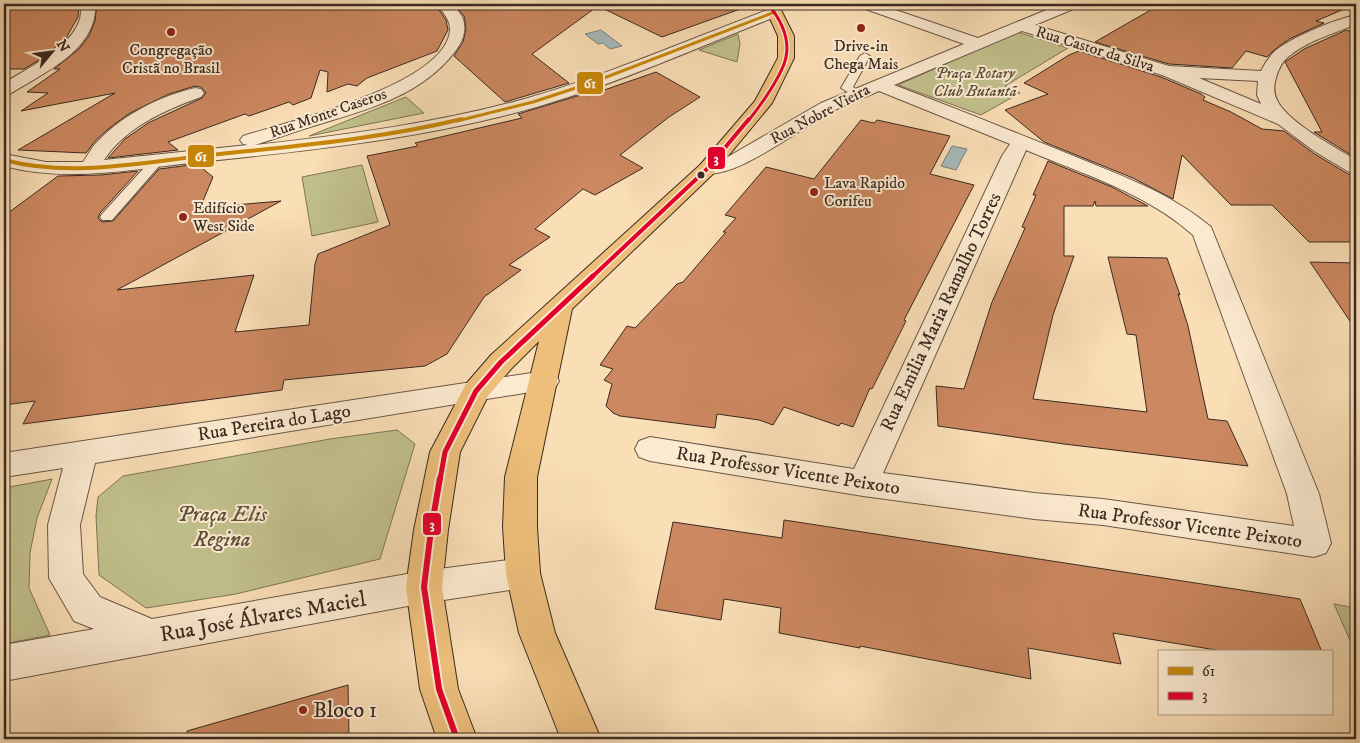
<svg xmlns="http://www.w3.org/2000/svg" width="1360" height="743" font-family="'IM FELL DW Pica',serif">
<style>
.green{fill:#c1c08c;stroke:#7e7557}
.water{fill:#a5b9ba;stroke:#7a807d}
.building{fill:#cc8860;stroke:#3a2a22}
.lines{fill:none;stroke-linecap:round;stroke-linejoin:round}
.lane-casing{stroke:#6a5747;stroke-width:2}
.street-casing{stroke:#6a5747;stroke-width:2}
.primary-casing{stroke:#3a2a22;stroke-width:2}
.lane{fill:#fcead0;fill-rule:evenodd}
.street{fill:#fcead0;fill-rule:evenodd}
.primary{fill:#edbf7b;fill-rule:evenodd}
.bus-1-far1-casing{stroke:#fcead0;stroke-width:5.5}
.bus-1-casing{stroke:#fcead0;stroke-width:7}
.bus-2-far3-casing{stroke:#fcead0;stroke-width:5.5}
.bus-2-far2-casing{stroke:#fcead0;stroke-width:7}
.bus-2-far1-casing{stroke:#fcead0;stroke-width:9}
.bus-2-casing{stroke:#fcead0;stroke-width:10}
.bus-1-far1{stroke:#c88708;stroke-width:3}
.bus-1{stroke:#c88708;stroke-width:4}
.bus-2-far3{stroke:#e4002b;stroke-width:3}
.bus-2-far2{stroke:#e4002b;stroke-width:4}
.bus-2-far1{stroke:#e4002b;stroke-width:5}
.bus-2{stroke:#e4002b;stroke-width:6}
.poi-dot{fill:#8f2418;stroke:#fcead0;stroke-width:2}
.bus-dot{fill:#3a2a22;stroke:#fcead0;stroke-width:2}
.labels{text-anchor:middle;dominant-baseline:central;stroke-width:4;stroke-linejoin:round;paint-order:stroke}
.far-poi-label{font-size:16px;fill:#3a2a22;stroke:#fcead0}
.far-street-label{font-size:16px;fill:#3a2a22;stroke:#fcead0}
.far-park-label{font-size:16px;font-style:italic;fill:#5c503c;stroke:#fcead0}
.street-label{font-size:19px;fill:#3a2a22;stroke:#fcead0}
.near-park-label{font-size:22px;font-style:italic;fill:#5c503c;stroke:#fcead0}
.near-street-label{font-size:22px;fill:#3a2a22;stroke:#fcead0}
.near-poi-label{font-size:22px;fill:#3a2a22;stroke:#fcead0;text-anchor:start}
.line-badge{stroke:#fcead0;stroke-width:2}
.badge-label{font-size:14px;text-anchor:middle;font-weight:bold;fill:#fff}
</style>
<rect width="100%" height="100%" fill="#fadeb6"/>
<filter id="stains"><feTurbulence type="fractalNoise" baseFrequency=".004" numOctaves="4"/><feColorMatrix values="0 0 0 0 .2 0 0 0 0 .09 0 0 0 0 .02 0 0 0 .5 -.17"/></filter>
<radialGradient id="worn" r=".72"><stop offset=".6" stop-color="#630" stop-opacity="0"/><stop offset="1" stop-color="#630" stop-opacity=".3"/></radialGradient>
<g class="green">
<polygon points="1017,32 1068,48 1005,86 1020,93 981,115 898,85"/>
<polygon points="738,34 740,44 737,62 699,50"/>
<polygon points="406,97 424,113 309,136"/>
<polygon points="362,165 378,222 312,236 302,177"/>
<polygon points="397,430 415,444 380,559 236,594 146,608 99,575 96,516 98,497 123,476 330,439"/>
<polygon points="52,479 37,518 30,553 29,588 50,635 4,644 4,488"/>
<polygon points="1334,604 1356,608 1356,654"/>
</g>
<g class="water">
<polygon points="601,30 622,46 610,49 603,43 598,44 585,34"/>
<polygon points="952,146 967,149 956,170 941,166"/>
</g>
<g class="building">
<polygon points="4,4 79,4 78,17 66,38 47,55 24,69 4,69"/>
<polygon points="97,4 435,4 446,20 448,30 437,51 367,78 357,86 348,84 327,92 328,72 320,70 311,98 293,105 289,102 249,116 245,114 168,142 178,150 108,158 125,139 148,123 202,98 206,93 201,87 195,86 169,94 130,113 108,129 95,141 86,153 18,150 115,93 21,111 48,93 27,92 60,69 54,69 79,49 89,36 95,21"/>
<polygon points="454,4 742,4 743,8 662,37 598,6 532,54 569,83 505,102 454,56 463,42 466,29 464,16"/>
<polygon points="1161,4 1356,4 1316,21 1324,23 1289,39 1273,51 1267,57 1246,51 1232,68 1169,64 1095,42"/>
<polygon points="1346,30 1356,33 1356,158 1314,132 1322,132 1285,62 1304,49"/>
<polygon points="1079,51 1161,77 1201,94 1205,97 1203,100 1231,112 1262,129 1284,131 1313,153 1348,174 1356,176 1356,242 1309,242 1272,205 1231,205 1182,155 1173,199 1133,178 1044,142 1005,110 1048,94 1024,83 1069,55"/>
<polygon points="656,72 700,97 669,117 620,155 643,168 595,195 583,189 535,229 550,237 509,265 521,270 484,297 447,354 425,366 284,380 282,390 23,424 35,401 4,405 4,216 58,176 101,175 138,171 100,213 98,218 102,222 113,221 159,169 175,167 197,164 213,177 200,208 281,201 117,290 254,275 235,332 309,325 315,264 318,254 390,225 367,156 418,146 415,143 522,118 518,114 584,94 587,96"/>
<polygon points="861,120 874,123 877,120 950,136 930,174 974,185 904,320 906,321 872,389 870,388 853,427 841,423 839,426 784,407 773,425 759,420 717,414 715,428 620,416 613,413 606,406 612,384 604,380 613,369 600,365 627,326 635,328 677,284 683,282 726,232 723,232 736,218 725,215 766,167 814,179"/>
<polygon points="1048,161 1112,187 1148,206 1096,206 1095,201 1093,206 1064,206 1064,256 1074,256 1053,315 1033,399 1147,412 1136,335 1127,334 1108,257 1167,258 1180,295 1178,294 1188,326 1208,419 1227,421 1248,466 1064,444 938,426 936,386 964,389 992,302 1025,228 1022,227 1036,195 1033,195"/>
<polygon points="1310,262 1356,263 1356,330"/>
<polygon points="784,520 1300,599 1322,652 1228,652 1113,633 1121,664 1028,648 1031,679 860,646 860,648 779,633 781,608 724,599 721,620 655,609 673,522 782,538"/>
<polygon points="348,685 349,739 188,739 187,731"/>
</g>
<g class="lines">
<g class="lane-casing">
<g id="lane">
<polygon points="865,53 870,56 853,87 862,94 856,97 841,88 860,56"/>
<polygon points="157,157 163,161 161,164 112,220 102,220 100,217 102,214 153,158"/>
</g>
</g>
<g class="street-casing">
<g id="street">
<path d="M81 4H95C98 50 43 73 10 94L4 95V83C28 68 71 48 80 19 81 15 81 9 81 4Z"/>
<path d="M437 4H452C455 8 461 13 463 19 467 32 462 43 453 54 419 97 363 111 313 126 294 132 274 139 255 145 346 135 439 123 528 98 610 74 690 39 770 9H780L782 12 780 15C701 46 622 82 540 106 429 138 314 150 199 162 134 169 68 183 4 166V154L46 162H83C88 155 92 146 99 140 124 114 161 96 195 88L201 89 204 93 201 97C165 110 126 127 104 160L248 145 243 144 240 140 243 136C287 122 446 85 450 30 450 19 443 13 437 4Z"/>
<path d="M858 4H878L978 38 1061 4H1080L1078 7 1035 25 1169 66 1261 71C1264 65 1269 57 1274 52 1289 38 1336 19 1356 15V24C1333 34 1306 41 1287 58 1281 63 1278 71 1276 78 1274 85 1273 92 1277 100 1287 122 1335 147 1356 160V174L1349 172 1314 151 1278 124 1162 75 1022 31 894 85C957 109 1019 134 1081 159 1127 178 1172 194 1211 227L1319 494 1331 543 1326 553 1314 557 1103 525 1034 519 863 496 650 461 639 457 635 449 639 441 650 437 854 469 1002 156 1010 144 879 91C864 98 848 103 833 111 801 127 734 182 700 173L697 169 700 165 724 159 821 103 964 44 860 7ZM1199 78 1258 81 1257 95 1261 104ZM1026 150C1083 174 1146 193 1193 235L1287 494 1294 526 1103 499 1034 493 883 473Z"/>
<polygon points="545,371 555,374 559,381 555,388 95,463 80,525 83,574 100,597 152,619 424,571 523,558 535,562 540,573 535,584 523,588 424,603 4,681 4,645 94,629 74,621 49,578 48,525 63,468 4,477 4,453"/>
</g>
</g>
<g class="primary-casing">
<polygon id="primary" points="760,4 775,4 782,12 794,36 794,58 772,103 714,173 572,309 537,477 537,527 540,573 555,633 601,739 561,739 519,633 506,573 503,527 505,477 539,341 511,369 488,396 460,452 448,530 442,587 458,689 477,739 437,739 420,689 406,587 414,530 430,452 466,384 491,355 700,165 755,101 778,58 778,36 768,14"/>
</g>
<use href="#lane" class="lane"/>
<use href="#street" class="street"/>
<use href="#primary" class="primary"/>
<g class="bus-1-far1-casing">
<polyline id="bus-1-far1" points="457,121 533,102 591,83 775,12"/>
</g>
<g class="bus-1-casing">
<path id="bus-1" d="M4 160C72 178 143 162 211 155 294 146 380 139 462 119"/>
</g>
<g class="bus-2-far3-casing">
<path id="bus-2-far3" d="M748 121C759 108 783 74 786 57 790 38 780 17 767 4"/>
</g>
<g class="bus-2-far2-casing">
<polyline id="bus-2-far2" points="592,277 707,169 749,119"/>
</g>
<g class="bus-2-far1-casing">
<polyline id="bus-2-far1" points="440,480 445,452 476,391 501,362 593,276"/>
</g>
<g class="bus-2-casing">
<polyline id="bus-2" points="440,478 431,530 424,587 439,689 457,739"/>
</g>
<use href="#bus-1-far1" class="bus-1-far1"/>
<use href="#bus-1" class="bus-1"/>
<use href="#bus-2-far3" class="bus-2-far3"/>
<use href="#bus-2-far2" class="bus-2-far2"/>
<use href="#bus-2-far1" class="bus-2-far1"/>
<use href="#bus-2" class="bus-2"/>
</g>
<g class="poi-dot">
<circle cx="861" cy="28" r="5"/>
<circle cx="171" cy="32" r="5"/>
<circle cx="814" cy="192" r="5"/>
<circle cx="183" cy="217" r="5"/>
<circle cx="303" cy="710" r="5"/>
</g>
<circle class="bus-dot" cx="701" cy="175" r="4.5"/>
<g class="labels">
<g class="far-poi-label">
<text x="861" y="46">Drive-in<tspan x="861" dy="18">Chega Mais</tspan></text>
<text x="171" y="50">Congregação<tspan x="171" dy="18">Cristã no Brasil</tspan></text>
<text x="824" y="183" text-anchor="start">Lava Rapido<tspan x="824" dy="18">Corifeu</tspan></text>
<text x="193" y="208" text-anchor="start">Edifício<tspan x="193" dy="18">West Side</tspan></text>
</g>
<g class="far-street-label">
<text transform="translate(1095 49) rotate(17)">Rua Castor da Silva</text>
<text transform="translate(328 113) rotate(-19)">Rua Monte Caseros</text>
<text transform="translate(820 114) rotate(-28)">Rua Nobre Vieira</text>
</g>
<g class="far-park-label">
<text x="975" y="73">Praça Rotary<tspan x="975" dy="18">Club Butantã</tspan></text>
</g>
<g class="street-label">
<text transform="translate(941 312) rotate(-65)">Rua Emilia Maria Ramalho Torres</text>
<text transform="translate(274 423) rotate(-9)">Rua Pereira do Lago</text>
<text transform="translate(788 471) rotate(9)">Rua Professor Vicente Peixoto</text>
<text transform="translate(1190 526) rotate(8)">Rua Professor Vicente Peixoto</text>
</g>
<g class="near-park-label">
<text x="222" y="514">Praça Elis<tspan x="222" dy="25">Regina</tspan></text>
</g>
<g class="near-street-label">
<text transform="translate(263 617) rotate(-10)">Rua José Álvares Maciel</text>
</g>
<g class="near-poi-label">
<text x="313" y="710">Bloco 1</text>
</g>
</g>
<g class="line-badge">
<rect x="576" y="71" width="28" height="24" rx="5" fill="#c88708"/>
<rect x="187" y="144" width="28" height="24" rx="5" fill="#c88708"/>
<rect x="707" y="146" width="19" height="24" rx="5" fill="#e4002b"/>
<rect x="422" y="512" width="20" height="24" rx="5" fill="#e4002b"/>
</g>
<g class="badge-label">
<text x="590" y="88">61</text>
<text x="201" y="161">61</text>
<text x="716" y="163">3</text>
<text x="432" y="529">3</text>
</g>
<rect width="1360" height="743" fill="none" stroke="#fadeb6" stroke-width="20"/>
<rect x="5" y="5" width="1350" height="733" fill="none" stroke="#3a2a22" stroke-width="2.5"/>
<rect x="10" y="10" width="1340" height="723" fill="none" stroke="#3a2a22"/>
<rect x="1158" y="650" width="175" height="65" fill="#fcead0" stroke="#ae9d8a"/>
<rect x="1168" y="667" width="25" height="8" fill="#c88708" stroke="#ae9d8a"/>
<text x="1202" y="676" font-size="15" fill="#3a2a22">61</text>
<rect x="1168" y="692" width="25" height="8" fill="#e4002b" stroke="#ae9d8a"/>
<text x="1202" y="700" font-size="15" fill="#3a2a22">3</text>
<g transform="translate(52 52) rotate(61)" stroke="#fcead0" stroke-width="4" paint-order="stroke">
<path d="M0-4L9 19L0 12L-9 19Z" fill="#3a2a22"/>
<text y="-8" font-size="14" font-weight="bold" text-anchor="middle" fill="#3a2a22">N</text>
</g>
<rect width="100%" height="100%" filter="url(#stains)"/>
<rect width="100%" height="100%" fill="url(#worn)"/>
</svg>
